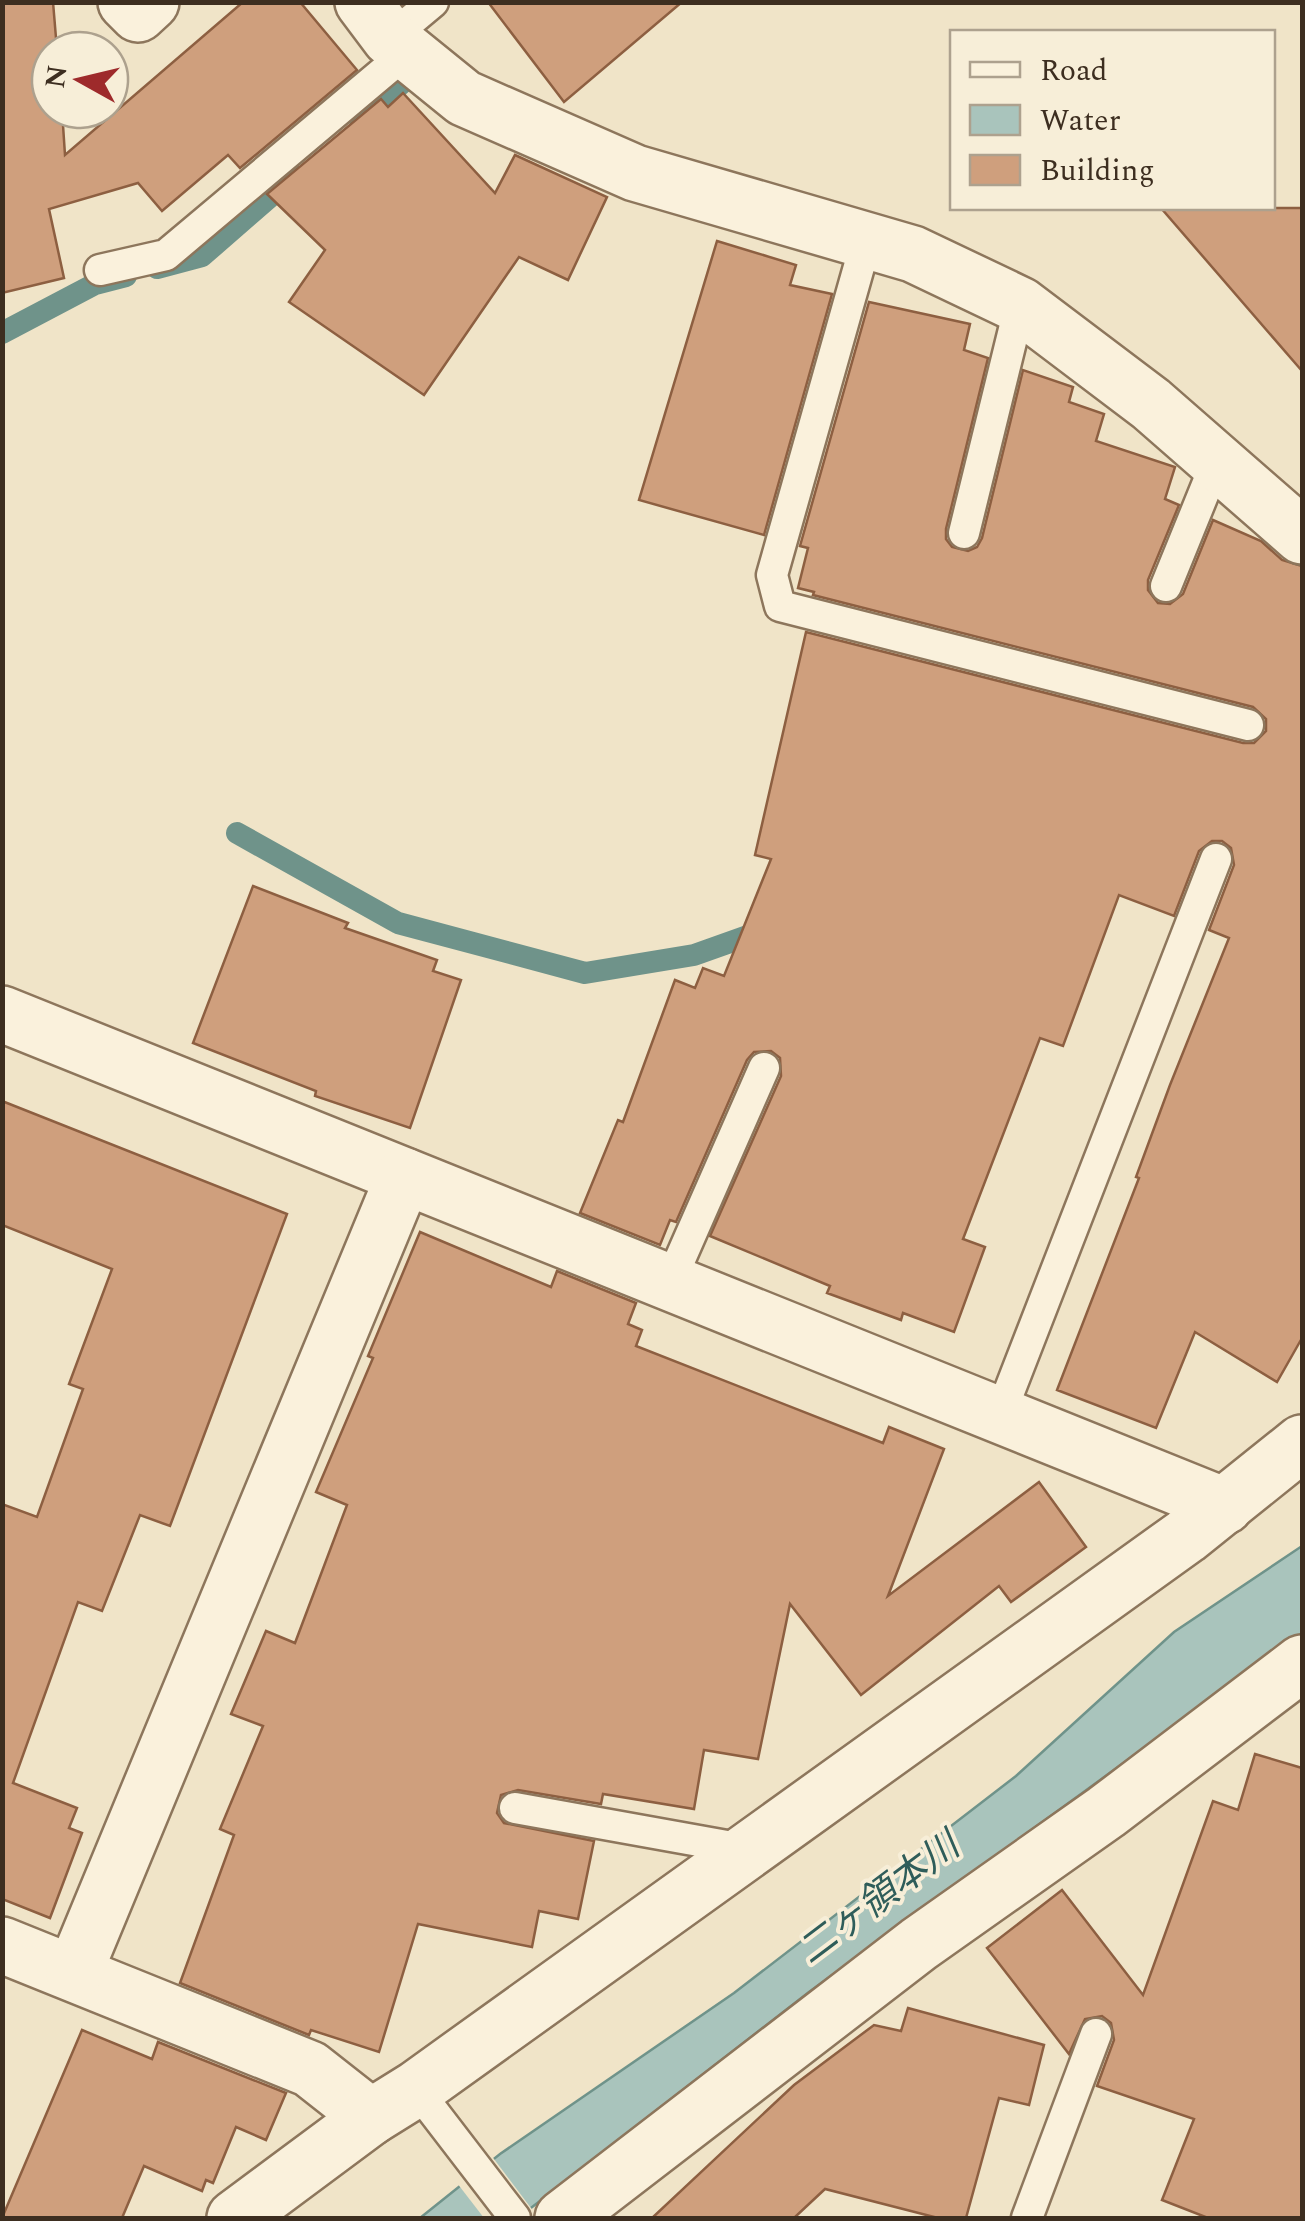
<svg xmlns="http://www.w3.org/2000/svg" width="1305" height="2221" font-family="Spectral,'Noto Sans JP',serif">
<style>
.water{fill:#a9c4bc;stroke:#6f938a;stroke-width:2.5}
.pier{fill:#f0e4c8}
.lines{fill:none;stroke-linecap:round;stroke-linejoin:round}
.stream{stroke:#6f938a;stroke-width:22}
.building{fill:#cf9f7d;stroke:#8d5f41;stroke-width:2.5}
.service-casing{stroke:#8d765c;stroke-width:35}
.minor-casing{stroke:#8d765c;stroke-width:60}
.service{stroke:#faf1dc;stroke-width:30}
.minor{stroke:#faf1dc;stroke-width:55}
.labels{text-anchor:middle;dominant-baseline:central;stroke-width:8;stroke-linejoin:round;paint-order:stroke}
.water-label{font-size:38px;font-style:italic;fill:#2f5d5a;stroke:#f7eed8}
</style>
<rect width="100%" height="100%" fill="#f0e4c8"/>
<polygon class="water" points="1302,1546 1302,1633 809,1992 518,2218 420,2218 500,2154 734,1993 1016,1776 1174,1632"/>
<polygon class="pier" points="491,2155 534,2212 526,2218 484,2218 457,2183"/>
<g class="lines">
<g class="stream">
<polyline points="360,120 410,76"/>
<polyline points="157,268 202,256 294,176"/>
<polyline points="2,333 95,284 126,276"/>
<polyline points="237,833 398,923 585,973 694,955 767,929"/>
</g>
</g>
<g class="building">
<polygon points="2,2 53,2 57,50 50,50 50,110 62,110 65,155 243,2 300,2 357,70 240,168 228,155 162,211 138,183 49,209 64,278 2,293"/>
<polygon points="488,2 682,2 564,102"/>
<polygon points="403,93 495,193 515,155 607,197 568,280 519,257 424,395 289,302 325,250 267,194 381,99 388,107"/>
<polygon points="1161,208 1302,208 1302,371"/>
<polygon points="717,241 796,265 790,285 832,294 764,535 639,500"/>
<polygon points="869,302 970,324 964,350 988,358 946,529 946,539 952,547 968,551 977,547 982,538 1023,370 1073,387 1069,402 1104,414 1096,441 1175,467 1165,499 1179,505 1148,580 1148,590 1158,603 1170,604 1183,594 1213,520 1261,541 1282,560 1302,566 1302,1338 1277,1382 1195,1332 1156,1428 1057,1390 1139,1178 1136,1177 1170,1085 1229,938 1209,930 1234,865 1231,848 1222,841 1212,841 1199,851 1174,916 1119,895 1063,1046 1040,1038 963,1239 985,1247 954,1332 903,1313 901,1320 827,1293 830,1286 710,1236 781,1076 780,1058 771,1051 754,1052 747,1060 676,1222 670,1220 660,1245 580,1213 618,1120 623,1122 675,980 695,988 703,968 724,976 771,859 755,855 806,632 1243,743 1254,743 1266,731 1266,719 1253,707 813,595 814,592 798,588 808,548 800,546"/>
<polygon points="253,886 348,923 345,928 437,960 433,971 461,980 410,1128 315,1096 316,1091 193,1043"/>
<polygon points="2,1101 287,1214 170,1526 140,1515 102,1611 78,1602 13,1783 77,1808 69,1828 82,1833 50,1918 2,1899 2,1504 37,1517 83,1389 69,1384 112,1269 2,1225"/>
<polygon points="420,1232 551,1287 557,1271 636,1303 628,1324 642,1330 636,1346 883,1443 889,1427 944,1449 888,1596 1039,1482 1086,1547 1011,1602 999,1586 861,1695 790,1604 758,1759 704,1750 694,1809 603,1794 601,1804 518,1790 501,1795 497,1813 504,1823 594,1841 578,1919 539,1911 532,1947 418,1924 379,2052 311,2030 309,2035 180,1983 234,1835 220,1829 263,1726 231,1714 266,1631 295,1643 347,1505 316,1492 373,1358 368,1356"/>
<polygon points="1255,1754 1302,1768 1302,2218 1208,2218 1162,2200 1194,2119 1097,2086 1114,2040 1111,2023 1102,2016 1085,2019 1069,2054 987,1948 1062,1890 1143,1995 1213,1801 1238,1810"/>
<polygon points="908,2008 1044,2045 1029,2105 999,2098 966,2218 938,2218 825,2189 794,2218 652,2218 794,2085 874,2025 901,2031"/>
<polygon points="82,2030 152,2059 158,2042 286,2093 266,2140 236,2127 213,2183 206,2180 202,2191 144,2166 122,2218 2,2218"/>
</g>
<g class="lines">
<g class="service-casing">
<g id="service">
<polyline points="390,38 433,2"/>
<polyline points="866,242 772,575 780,606 1248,725"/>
<polyline points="100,270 166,255 406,53"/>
<polyline points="964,533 1020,305"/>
<polyline points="1166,586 1216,463"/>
<polyline points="670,1282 764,1068"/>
<polyline points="1000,1415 1216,859"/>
<polyline points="515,1808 749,1850"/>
<polyline points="416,2089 515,2218"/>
<polyline points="1027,2218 1096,2034"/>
</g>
</g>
<g class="minor-casing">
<g id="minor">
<polyline points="126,2 138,14 151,2"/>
<polyline points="363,2 390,38 464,98 635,173 913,254 1020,305 1151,404 1302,536"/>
<polyline points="2,1014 1225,1506"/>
<polyline points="2,1945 310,2069 371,2117"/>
<polyline points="74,1973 404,1176"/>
<polyline points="235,2218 371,2117 416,2089 1186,1536 1302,1443"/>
<polyline points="563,2218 919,1944 1106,1812 1302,1663"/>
</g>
</g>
<use href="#service" class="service"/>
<use href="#minor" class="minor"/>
</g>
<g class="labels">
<g class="water-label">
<text transform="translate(879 1899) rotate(-37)">二ヶ領本川</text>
</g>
</g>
<rect width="1305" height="2221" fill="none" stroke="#3d2e20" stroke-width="10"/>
<rect x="950" y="30" width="325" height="180" fill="#f7eed8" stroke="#ada18e" stroke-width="2.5"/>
<rect x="970" y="62" width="50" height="15" fill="#faf1dc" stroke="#ada18e" stroke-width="2.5"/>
<text x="1040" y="80" font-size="30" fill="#3d2e20">Road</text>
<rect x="970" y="105" width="50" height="30" fill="#a9c4bc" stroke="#ada18e" stroke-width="2.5"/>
<text x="1040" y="130" font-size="30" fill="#3d2e20">Water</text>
<rect x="970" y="155" width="50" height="30" fill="#cf9f7d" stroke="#ada18e" stroke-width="2.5"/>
<text x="1040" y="180" font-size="30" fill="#3d2e20">Building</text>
<g transform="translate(80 80) rotate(278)"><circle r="48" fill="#f7eed8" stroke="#ada18e" stroke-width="2.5"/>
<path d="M0-8L18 38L0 25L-18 38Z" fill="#9e2a2b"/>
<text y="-15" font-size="28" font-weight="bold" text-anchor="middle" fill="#3d2e20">N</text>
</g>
</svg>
